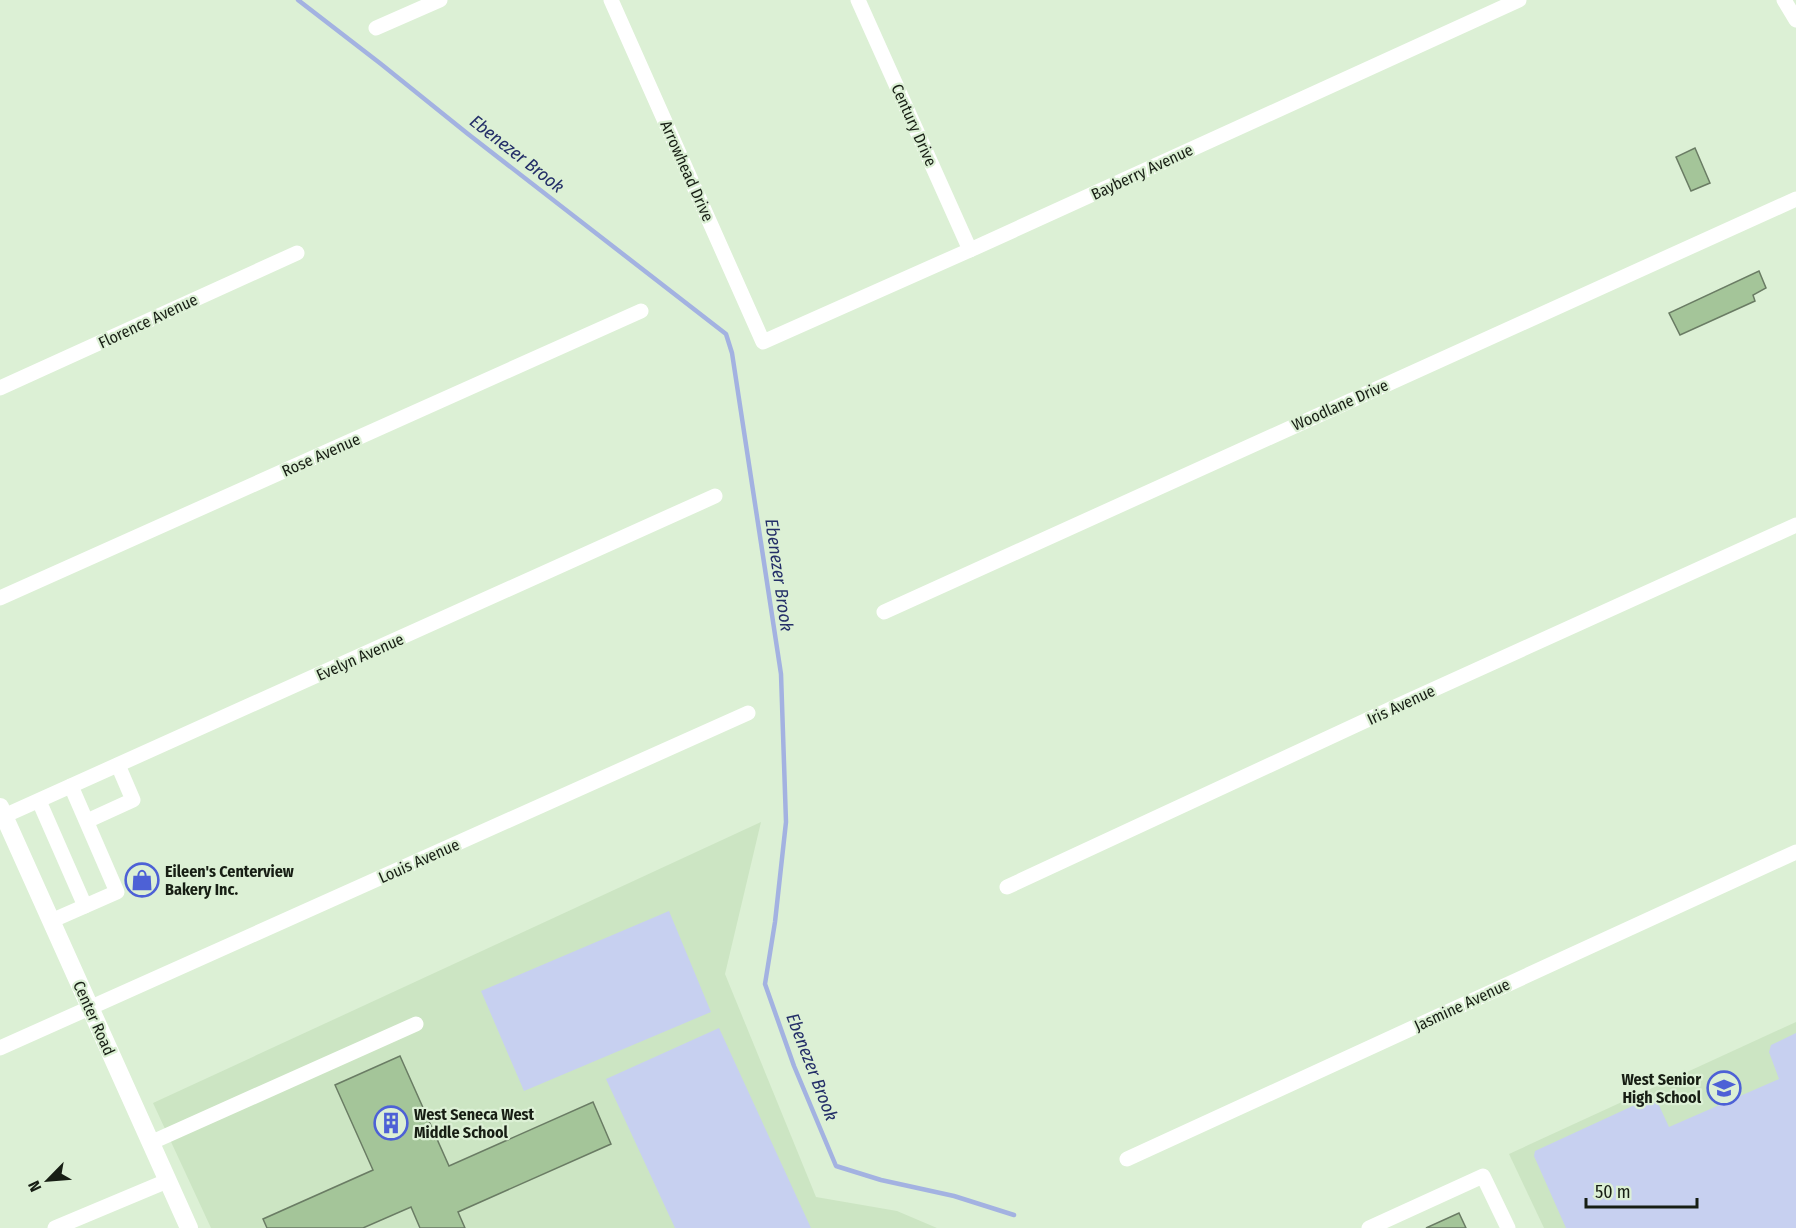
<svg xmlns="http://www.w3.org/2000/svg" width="1796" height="1228" font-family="'Fira Sans Condensed',sans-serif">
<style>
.built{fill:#cce5c3}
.green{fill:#c7d0f0}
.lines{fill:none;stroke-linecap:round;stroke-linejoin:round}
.stream{stroke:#a3b2e1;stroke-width:4.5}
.building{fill:#a4c599;stroke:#6a7c64;stroke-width:1.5}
.minor{stroke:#fff;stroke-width:15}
.major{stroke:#fff;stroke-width:18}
.labels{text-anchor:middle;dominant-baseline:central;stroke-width:4.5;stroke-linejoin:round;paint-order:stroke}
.street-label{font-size:16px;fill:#171e14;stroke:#dcf0d5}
.poi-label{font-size:16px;font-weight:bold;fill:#171e14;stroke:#dcf0d5;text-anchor:start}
.water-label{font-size:18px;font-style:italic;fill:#242f68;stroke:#dcf0d5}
</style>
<rect width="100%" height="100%" fill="#dcf0d5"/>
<g class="built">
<polygon points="761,822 725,974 816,1197 897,1211 937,1228 211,1228 153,1103"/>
<polygon points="1796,1022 1796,1228 1544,1228 1509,1154"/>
</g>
<g class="green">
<polygon points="669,911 711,1012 524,1091 481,991"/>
<polygon points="719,1028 811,1228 675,1228 606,1079"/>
<polygon points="1796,1033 1796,1228 1566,1228 1534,1156 1535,1151 1650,1098 1657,1101 1669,1127 1779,1079 1769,1052 1771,1045"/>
</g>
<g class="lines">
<polyline class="stream" points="298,0 381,64 468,134 726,334 732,353 781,674 786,822 775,922 765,984 794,1066 836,1166 881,1180 954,1196 1014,1215"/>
</g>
<g class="building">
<polygon points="1695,148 1710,183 1691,191 1676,157"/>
<polygon points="1759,271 1766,288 1753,295 1755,301 1680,335 1669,313"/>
<polygon points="400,1056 449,1166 593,1102 611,1144 458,1212 465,1228 420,1228 411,1207 363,1228 267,1228 263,1219 373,1170 335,1085"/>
<polygon points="1459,1213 1466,1228 1426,1228"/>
</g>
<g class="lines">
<g class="minor">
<polyline points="611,0 763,342 970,250 1519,0"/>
<polyline points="858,0 970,250"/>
<polyline points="1784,0 1796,20"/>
<polyline points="376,28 440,0"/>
<polyline points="0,388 297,253"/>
<polyline points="0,598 641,311"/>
<polyline points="884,612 1796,199"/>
<polyline points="39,801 85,906"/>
<polyline points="4,816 715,496"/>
<polyline points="87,821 133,800 118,765"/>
<polyline points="1007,887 1397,706 1796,525"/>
<polyline points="51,921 117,892 71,786"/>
<polyline points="0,1048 748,713"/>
<polyline points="150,1143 416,1024"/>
<polyline points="1127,1159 1796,852"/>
<polyline points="55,1228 167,1181"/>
<polyline points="1369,1228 1483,1176 1508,1228"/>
</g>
<polyline class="major" points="0,807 189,1228"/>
</g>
<defs>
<g id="shop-ring" transform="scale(1.725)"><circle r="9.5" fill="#dcf0d5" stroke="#4d61d6" stroke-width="1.5"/><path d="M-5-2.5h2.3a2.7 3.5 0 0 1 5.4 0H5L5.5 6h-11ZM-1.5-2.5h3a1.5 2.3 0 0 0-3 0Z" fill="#4d61d6"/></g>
<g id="school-ring" transform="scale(1.725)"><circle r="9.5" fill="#dcf0d5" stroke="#4d61d6" stroke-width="1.5"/><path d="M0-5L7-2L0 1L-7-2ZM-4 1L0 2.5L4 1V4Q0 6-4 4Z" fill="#4d61d6"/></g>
<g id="building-ring" transform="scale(1.725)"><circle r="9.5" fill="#dcf0d5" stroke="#4d61d6" stroke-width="1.5"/><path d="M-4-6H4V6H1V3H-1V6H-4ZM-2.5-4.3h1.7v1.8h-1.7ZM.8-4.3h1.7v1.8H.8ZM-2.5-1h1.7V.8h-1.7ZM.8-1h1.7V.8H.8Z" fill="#4d61d6"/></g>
</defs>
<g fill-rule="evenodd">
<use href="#shop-ring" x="142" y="880"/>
<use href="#school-ring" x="1724" y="1088"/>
<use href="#building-ring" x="391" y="1123"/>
</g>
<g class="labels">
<g class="street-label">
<text transform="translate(914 125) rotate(66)">Century Drive</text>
<text transform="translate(687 171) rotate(66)">Arrowhead Drive</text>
<text transform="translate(1142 172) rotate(-25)">Bayberry Avenue</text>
<text transform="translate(148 321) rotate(-25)">Florence Avenue</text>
<text transform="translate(1340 405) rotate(-24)">Woodlane Drive</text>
<text transform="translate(321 455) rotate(-24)">Rose Avenue</text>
<text transform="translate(360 657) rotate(-24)">Evelyn Avenue</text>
<text transform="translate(1401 705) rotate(-25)">Iris Avenue</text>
<text transform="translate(419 861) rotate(-24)">Louis Avenue</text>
<text transform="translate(1462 1005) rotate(-25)">Jasmine Avenue</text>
<text transform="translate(94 1018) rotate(66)">Center Road</text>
</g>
<g class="poi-label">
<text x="165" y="871">Eileen's Centerview<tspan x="165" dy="18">Bakery Inc.</tspan></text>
<text x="1701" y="1079" text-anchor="end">West Senior<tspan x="1701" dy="18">High School</tspan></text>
<text x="414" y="1114">West Seneca West<tspan x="414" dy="18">Middle School</tspan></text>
</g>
<g class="water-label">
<text transform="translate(517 154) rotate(38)">Ebenezer Brook</text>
<text transform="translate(779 575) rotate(82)">Ebenezer Brook</text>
<text transform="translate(812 1067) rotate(69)">Ebenezer Brook</text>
</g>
</g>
<g transform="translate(48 1180) rotate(245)" stroke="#dcf0d5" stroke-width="4.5" paint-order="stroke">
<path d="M0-4.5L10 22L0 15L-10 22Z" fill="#171e14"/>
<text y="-9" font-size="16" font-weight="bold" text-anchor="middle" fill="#171e14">N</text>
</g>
<path d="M1586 1198v9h111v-9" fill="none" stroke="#171e14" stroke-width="3"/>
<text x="1595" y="1198" font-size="18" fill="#171e14" stroke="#dcf0d5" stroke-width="4.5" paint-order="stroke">50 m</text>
</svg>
